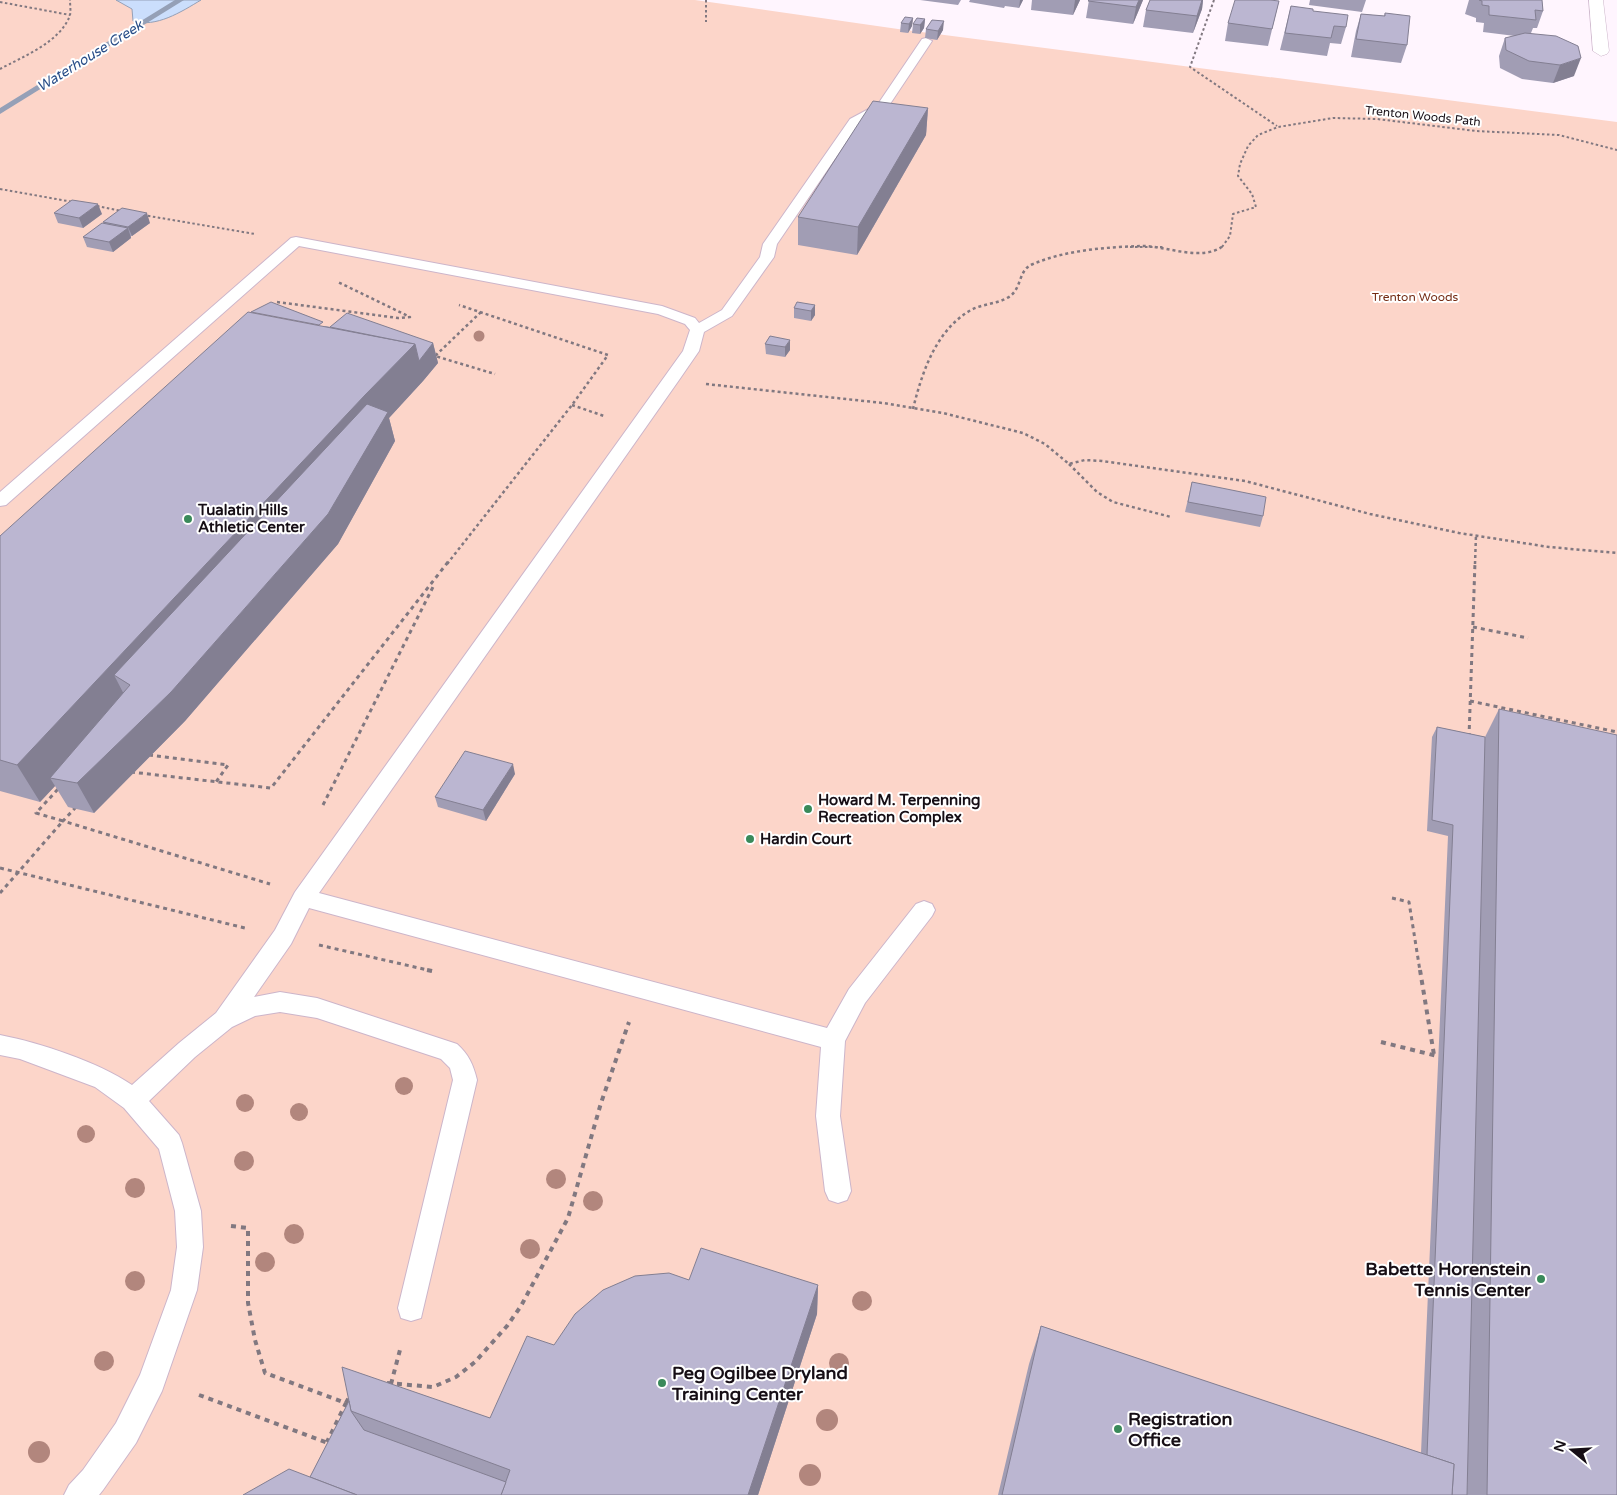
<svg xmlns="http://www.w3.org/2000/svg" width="1617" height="1495" font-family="'Varela Round',sans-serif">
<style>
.green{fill:#fcd5c9}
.water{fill:#cbdefc;stroke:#95a0b7}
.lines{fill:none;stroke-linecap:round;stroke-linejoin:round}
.stream{fill:#95a0b7;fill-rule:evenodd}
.lane-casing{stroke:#ccb5ca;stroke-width:2}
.street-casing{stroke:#ccb5ca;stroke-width:1}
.path-far3{stroke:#817880;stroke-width:2;stroke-dasharray:2.5 2.5;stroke-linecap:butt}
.path-far2{stroke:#817880;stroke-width:2.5;stroke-dasharray:3 3;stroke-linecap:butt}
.path-far1{stroke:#817880;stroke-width:3;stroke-dasharray:4 4;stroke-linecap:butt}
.path{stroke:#817880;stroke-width:4;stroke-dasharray:5 5;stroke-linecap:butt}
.lane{fill:#fff;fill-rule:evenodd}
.street{fill:#fff;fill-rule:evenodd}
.tree{fill:#b2867d}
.wall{fill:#a19db4}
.shaded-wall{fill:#837f92}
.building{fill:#bbb6d1;stroke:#837f92}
.poi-dot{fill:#3a8a5a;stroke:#fff;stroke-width:2}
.labels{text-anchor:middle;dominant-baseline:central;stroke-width:4;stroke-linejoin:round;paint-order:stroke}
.far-street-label{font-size:12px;fill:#160e15;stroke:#fff}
.far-park-label{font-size:12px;fill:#732b13;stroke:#fff}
.far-water-label{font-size:14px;font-style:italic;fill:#274c87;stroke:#fff}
.poi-label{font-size:15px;font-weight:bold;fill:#160e15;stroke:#fff;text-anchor:start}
.near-poi-label{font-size:18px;font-weight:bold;fill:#160e15;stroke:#fff;text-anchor:start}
</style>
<rect width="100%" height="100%" fill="#fff5fe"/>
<polygon class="green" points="0,0 695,0 898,29 1617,122 1617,1495 0,1495"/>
<path class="water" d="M116 0H201C181 12 156 28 133 21L132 9Z"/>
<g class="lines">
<polygon class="stream" points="175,0 184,0 0,114 0,108"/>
<g class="lane-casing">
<path id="lane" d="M926 38 932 41 886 110 858 125 777 244 774 257 732 316 704 332 699 351 679 380 319 893 827 1028 849 989 916 904 924 901 932 904 935 910 932 916 865 1003 845 1041 840 1116 851 1191 847 1200 838 1203 829 1200 825 1191 816 1116 821 1047 309 908 291 944 254 997 280 992 317 998 457 1044C469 1055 473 1064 477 1080L421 1318 411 1321 401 1318 398 1308 453 1080 450 1068 441 1059 317 1018 280 1012 255 1016 232 1027 195 1057 149 1101 179 1135 182 1143 201 1211 203 1247 197 1290 162 1391 136 1443 103 1490 99 1495H64L69 1485 83 1470 116 1423 140 1375 171 1290 177 1247 175 1211 159 1149 124 1108 95 1087 20 1059 0 1055V1035C41 1043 98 1062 132 1085L179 1043 216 1013 275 930 295 892 683 351 690 330 685 324 658 314 299 246 6 505 0 506V492L291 238 296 237 662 306 695 318 699 323 722 310 760 257 763 244 850 119 878 104 922 39Z"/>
</g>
<g class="street-casing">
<polygon id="street" points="1589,0 1603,0 1609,51 1607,54 1601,56 1593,51"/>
</g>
<g class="path-far3">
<polyline points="706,0 706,22"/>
<polyline points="1214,0 1190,67 1277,126"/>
<polyline points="0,2 70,15"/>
<path d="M0 69C22 57 61 42 70 15 71 11 70 5 70 0"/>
<polyline points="0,189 73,202"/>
<polyline points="97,206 122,211"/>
<polyline points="143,215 255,234"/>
<polyline points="1130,247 1164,247"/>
<polyline points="1222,247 1230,236 1233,214 1256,207 1252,194 1238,176 1240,164 1248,146 1258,135 1278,127 1333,118 1377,119 1476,131 1559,135 1617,150"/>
</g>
<g class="path-far2">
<polyline points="277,302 398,318 410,317 338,282"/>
<polyline points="481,312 435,356 495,374"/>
<polyline points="706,384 883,403 943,413 1023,433 1045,444 1069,464 1085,460 1102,461 1245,481 1370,514 1459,533 1549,547 1617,553"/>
<polyline points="572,405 604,416"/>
<path d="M913 409C922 372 936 330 971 310 982 304 996 304 1007 298 1023 290 1017 270 1033 264 1066 250 1107 247 1142 246 1167 246 1202 262 1223 246"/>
<polyline points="1069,464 1097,492 1113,502 1171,517"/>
<polyline points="447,564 572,405 608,355 459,305"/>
<polyline points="1475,564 1476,535"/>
</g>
<g class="path-far1">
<polyline points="1473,627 1528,638"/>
<polyline points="1470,701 1617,732"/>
<polyline points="1469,737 1475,562"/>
<polyline points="149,755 228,765 216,782"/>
<polyline points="131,772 271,788 448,562"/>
<polyline points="323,805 434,585"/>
<polyline points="76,807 63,821 270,884"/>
<polyline points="0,868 245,928"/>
<polyline points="0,893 63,821 36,813 59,788"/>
<polyline points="1392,898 1409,902 1420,971"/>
<polyline points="319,945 432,971"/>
</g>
<g class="path">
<polyline points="427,970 432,971"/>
<polyline points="1420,970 1434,1055"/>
<polyline points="1381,1042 1441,1057"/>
<polyline points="231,1226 248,1228 248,1303 255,1340 265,1373 346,1403 327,1442"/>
<polyline points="387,1383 433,1387 456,1377 475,1362 507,1326 521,1306 568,1218 601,1103 629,1022"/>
<polyline points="391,1384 401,1346"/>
<polyline points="199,1395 328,1443"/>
<polyline points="346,1403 350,1395"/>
</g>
<use href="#lane" class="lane"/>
<use href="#street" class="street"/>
</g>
<g class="tree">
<circle cx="479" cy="336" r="5.5"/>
<circle cx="404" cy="1086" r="9"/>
<circle cx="245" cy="1103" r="9"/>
<circle cx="299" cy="1112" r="9"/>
<circle cx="86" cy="1134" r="9"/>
<circle cx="244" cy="1161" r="10"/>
<circle cx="556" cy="1179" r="10"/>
<circle cx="135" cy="1188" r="10"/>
<circle cx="593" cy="1201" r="10"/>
<circle cx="294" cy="1234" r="10"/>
<circle cx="530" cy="1249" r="10"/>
<circle cx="265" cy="1262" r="10"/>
<circle cx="135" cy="1281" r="10"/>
<circle cx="862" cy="1301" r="10"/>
<circle cx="104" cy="1361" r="10"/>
<circle cx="839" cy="1363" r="10"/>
<circle cx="827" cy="1420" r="11"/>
<circle cx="39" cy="1452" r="11"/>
<circle cx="810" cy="1475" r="11"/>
</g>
<g class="wall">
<polygon points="920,0 961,0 958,5"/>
<polygon points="970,0 1023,0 1019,8 1005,6 1004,8 969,2"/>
<polygon points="1032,0 1080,0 1073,15 1031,10"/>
<polygon points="1089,0 1143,0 1133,24 1086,18"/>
<polygon points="1150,0 1203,0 1202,9 1193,33 1143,27 1146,10"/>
<polygon points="1310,0 1366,0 1362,12 1309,5"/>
<polygon points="1469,0 1542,0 1543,11 1537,28 1533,28 1531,33 1574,76 1553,83 1522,79 1500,68 1499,56 1505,38 1515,36 1483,32 1484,23 1476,22 1476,18 1465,14"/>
<polygon points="1279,1 1268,46 1225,41 1228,23"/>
<polygon points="1291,6 1346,27 1341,44 1330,43 1327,56 1280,50"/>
<polygon points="1385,13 1407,45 1401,63 1351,57 1356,31 1361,14 1384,16"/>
<polygon points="913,18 912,26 908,33 900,32 901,23"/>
<polygon points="925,19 924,28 920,34 912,33 913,24"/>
<polygon points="926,29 943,30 937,40 925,38"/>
<polygon points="928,108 926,135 857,255 798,245 798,217"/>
<polygon points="54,213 102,214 83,228 58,223"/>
<polygon points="103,222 150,223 132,236 131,236 131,238 113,252 87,247 83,237 104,223"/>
<polygon points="815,305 815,315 811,321 794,318 794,308"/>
<polygon points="325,326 433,343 438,363 423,381 389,418 395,441 338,544 185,721 94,813 68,807 55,786 40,802 0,791 0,536"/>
<polygon points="770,336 790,350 785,357 766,354 765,344"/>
<polygon points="1192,482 1263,516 1260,527 1185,512"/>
<polygon points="1499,709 1617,1495 998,1495 1029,1364 1041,1326 1421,1453 1448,836 1427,831 1432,737 1437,727 1485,737"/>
<polygon points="515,774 486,821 438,807 435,797"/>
<polygon points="689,1280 818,1285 817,1314 758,1495 310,1477 349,1401 490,1418 554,1345"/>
</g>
<g class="shaded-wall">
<polygon points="1020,0 1023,0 1019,8"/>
<polygon points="1075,0 1080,0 1073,15"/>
<polygon points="1139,0 1143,0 1133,24 1136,7"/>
<polygon points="1202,0 1203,0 1202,9 1193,33 1197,16"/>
<polygon points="913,18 912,26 908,33 909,24"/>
<polygon points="925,19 924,28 920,34 920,25"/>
<polygon points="944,21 943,30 937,40 938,31"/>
<polygon points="1581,58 1574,76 1553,83 1560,65"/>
<polygon points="928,108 926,135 857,255 858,227"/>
<polygon points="98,204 102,214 83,228 79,218"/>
<polygon points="147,213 150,223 132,236 128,227"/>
<polygon points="128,228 131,238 113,252 109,242"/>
<polygon points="815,305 815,315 811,321 811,311"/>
<polygon points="790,340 790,350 785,357 785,347"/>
<polygon points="433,343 438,363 423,381 389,418 395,441 338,544 185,721 94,813 77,783 171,692 328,514 375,433 136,697 130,685 114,675 129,704 60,780 50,778 55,786 40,802 17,765 365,395 415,344 419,361"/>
<polygon points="513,764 515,774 486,821 483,810"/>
<polygon points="818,1285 817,1314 758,1495 748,1495"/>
</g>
<g class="building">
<polygon points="1089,0 1139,0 1136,7 1088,1"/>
<polygon points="1150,0 1202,0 1197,16 1146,10"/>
<polygon points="1235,0 1270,0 1279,1 1272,29 1228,23"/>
<polygon points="1479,0 1542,0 1543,11 1535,10 1536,20 1489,15 1489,6 1482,5 1482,1"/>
<polygon points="1291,6 1313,9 1313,11 1348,15 1346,27 1334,26 1331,38 1285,33"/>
<polygon points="1385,13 1410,16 1407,45 1356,39 1361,14 1385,16"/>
<polygon points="905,17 913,18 909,24 901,23"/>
<polygon points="917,18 925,19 920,25 913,24"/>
<polygon points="932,20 944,21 938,31 926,29"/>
<polygon points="1525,33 1556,36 1578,46 1581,58 1560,65 1529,61 1506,50 1505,38"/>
<polygon points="873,101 928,108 858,227 798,217"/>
<polygon points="72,200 98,204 79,218 54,213"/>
<polygon points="122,208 147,213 128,227 103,222"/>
<polygon points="102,223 128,228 109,242 83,237"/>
<polygon points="271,302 323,322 319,325 251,312"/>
<polygon points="797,302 815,305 811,311 794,308"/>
<polygon points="248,312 415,344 365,395 17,765 0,760 0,536"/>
<polygon points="347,313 433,343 419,361 415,344 330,327"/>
<polygon points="770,336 790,340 785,347 765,344"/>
<polygon points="367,404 388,412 328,514 171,692 77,783 50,778 130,685 114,675"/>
<polygon points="1192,482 1266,497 1263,516 1188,502"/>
<polygon points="1499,709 1617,735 1617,1495 1487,1495"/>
<polygon points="1437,727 1485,737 1467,1495 1452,1495 1454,1464 1427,1455 1453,825 1432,820"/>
<polygon points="465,751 513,764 483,810 435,797"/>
<polygon points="701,1248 818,1285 748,1495 501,1495 510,1470 351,1411 342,1367 490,1418 527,1336 554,1345 575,1314 603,1290 635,1276 669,1273 689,1280"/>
<polygon points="1041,1326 1454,1464 1452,1495 1002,1495"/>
<polygon points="349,1401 351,1411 364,1430 506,1482 501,1495 357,1495 310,1477"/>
<polygon points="289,1469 357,1495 243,1495"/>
</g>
<g class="poi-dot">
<circle cx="188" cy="519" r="5"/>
<circle cx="808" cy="809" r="5"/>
<circle cx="750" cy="839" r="5"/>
<circle cx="1541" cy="1279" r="5"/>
<circle cx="662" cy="1383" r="5"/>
<circle cx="1118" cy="1429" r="5"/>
</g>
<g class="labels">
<g class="far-street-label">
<text transform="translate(1423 116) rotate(6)">Trenton Woods Path</text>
</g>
<g class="far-park-label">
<text x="1415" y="297">Trenton Woods</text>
</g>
<g class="far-water-label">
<text transform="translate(90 56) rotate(-32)">Waterhouse Creek</text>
</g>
<g class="poi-label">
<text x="198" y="510">Tualatin Hills<tspan x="198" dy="17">Athletic Center</tspan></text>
<text x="818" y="800">Howard M. Terpenning<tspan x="818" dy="17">Recreation Complex</tspan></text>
<text x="760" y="839">Hardin Court</text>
</g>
<g class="near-poi-label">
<text x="1531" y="1269" text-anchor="end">Babette Horenstein<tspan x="1531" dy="21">Tennis Center</tspan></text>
<text x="672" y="1373">Peg Ogilbee Dryland<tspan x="672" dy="21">Training Center</tspan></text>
<text x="1128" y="1419">Registration<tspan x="1128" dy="21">Office</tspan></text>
</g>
</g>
<g transform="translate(1572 1450) rotate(288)" stroke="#ffffff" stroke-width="4" paint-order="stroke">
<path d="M0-4L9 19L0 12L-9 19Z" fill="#160e15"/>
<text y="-8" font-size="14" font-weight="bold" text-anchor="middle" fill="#160e15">N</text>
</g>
</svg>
